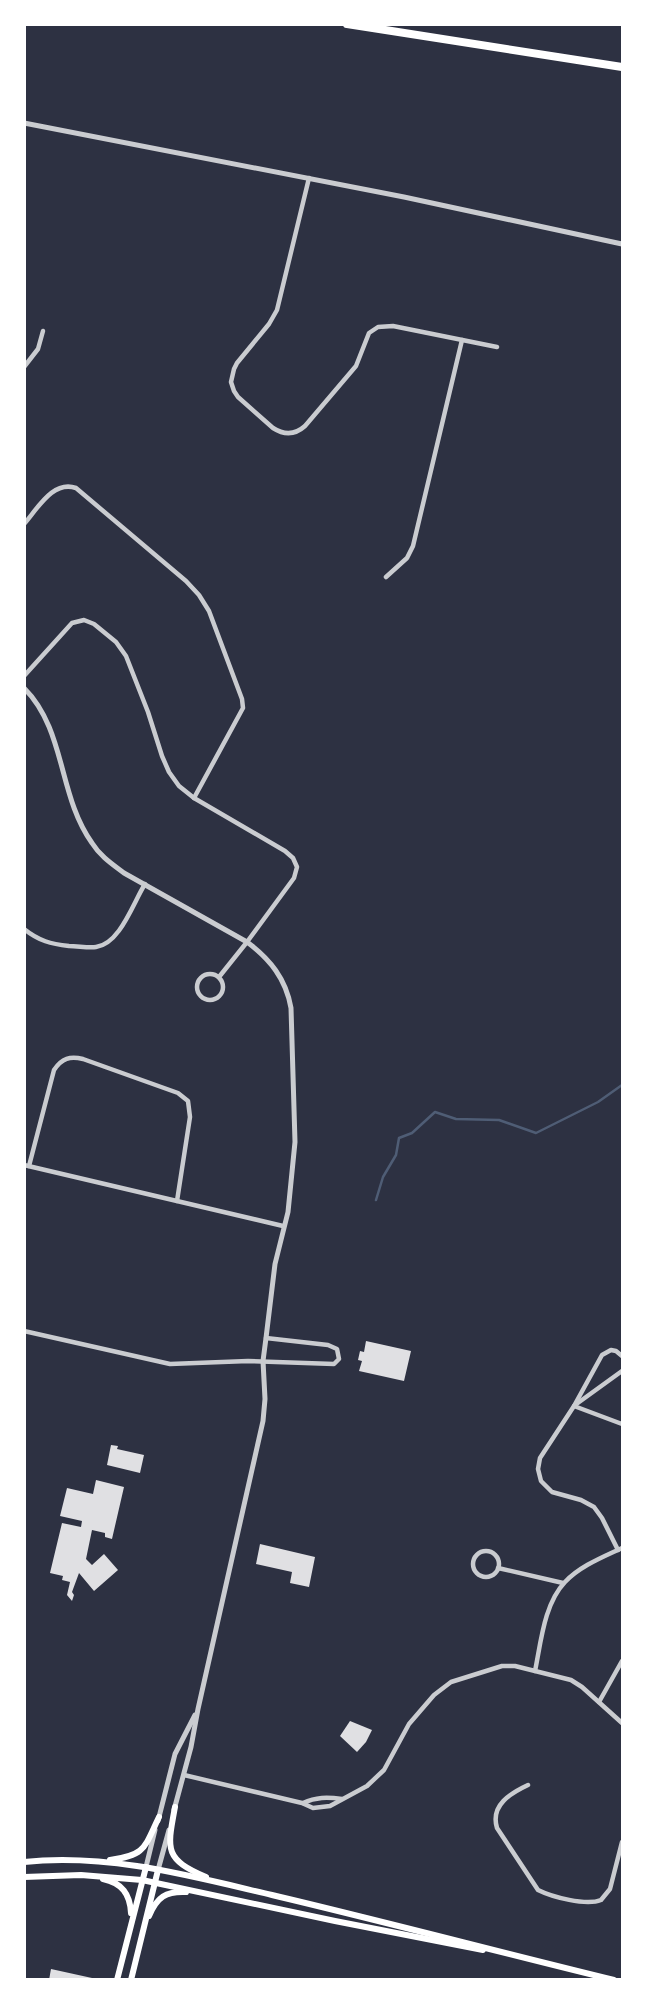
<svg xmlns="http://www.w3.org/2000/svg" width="647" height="2004" font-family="Mulish,sans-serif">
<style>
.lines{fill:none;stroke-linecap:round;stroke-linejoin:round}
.stream{stroke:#4f5d75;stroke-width:2.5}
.building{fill:#e0e0e3}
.minor{stroke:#caccd0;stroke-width:4.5}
.tertiary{stroke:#caccd0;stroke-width:5}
.secondary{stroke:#fff;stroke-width:6}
.motorway{stroke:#fff;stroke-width:8}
</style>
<rect width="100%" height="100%" fill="#2d3142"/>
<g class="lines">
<polyline class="stream" points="376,1200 383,1177 396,1155 399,1138 412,1133 435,1112 456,1119 499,1120 536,1133 598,1102 622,1085"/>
</g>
<g class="building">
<polygon points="366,1341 411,1351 404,1381 359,1371 362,1361 358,1360 360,1351 364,1352"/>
<polygon points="111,1445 118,1446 117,1449 144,1455 140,1473 107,1465"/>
<polygon points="96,1480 124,1487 112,1539 105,1537 105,1533 92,1530 86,1559 92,1565 104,1554 118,1570 94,1591 79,1573 72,1592 74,1595 72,1601 67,1595 70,1582 62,1580 63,1576 50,1573 62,1523 81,1527 82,1521 60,1516 67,1488 93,1494"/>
<polygon points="260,1544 315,1557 309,1587 290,1583 292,1572 256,1564"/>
<polygon points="350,1721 372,1730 366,1742 357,1752 340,1736"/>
<polygon points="51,1969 92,1978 92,1980 49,1980"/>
</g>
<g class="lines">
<g class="minor">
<path d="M309 178 277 310 269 324 237 363 234 369 231 382 234 391 238 397 273 428C284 435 295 435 305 426L356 366 369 333 378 327 393 326 497 347"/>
<polyline points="24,367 38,349 43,331"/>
<path d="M24 524C38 508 53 480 76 488L186 581 199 595 209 611 242 699 243 708 194 798"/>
<polyline points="386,577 407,558 413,546 462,340"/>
<polyline points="24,676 72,623 84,620 94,624 116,642 126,656 148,712 162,756 169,772 179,786 194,798 285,851 293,858 297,867 294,878 247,942 219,977"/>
<path d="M24 929C39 941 51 944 69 946 78 946 88 948 96 947 120 944 133 903 145 884"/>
<circle cx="210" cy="987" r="13"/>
<polyline points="24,1165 283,1226"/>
<path d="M29 1166 54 1070C62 1058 70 1056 83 1059L178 1093 188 1101 190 1117 177 1201"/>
<polyline points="24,1331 170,1364 248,1361 334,1364 339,1359 337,1349 328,1345 266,1338"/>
<polyline points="575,1405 622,1371"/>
<polyline points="574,1406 622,1424"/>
<polyline points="618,1550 602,1518 594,1507 581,1500 552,1492 541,1481 538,1469 540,1458 574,1406 602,1355 611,1350 616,1351 622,1356"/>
<circle cx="486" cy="1564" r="13"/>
<polyline points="498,1568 563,1583"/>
<path d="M535 1671C541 1642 544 1604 565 1582 580 1566 603 1557 622 1548"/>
<polyline points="599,1702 622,1661"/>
<polyline points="184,1775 302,1803 313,1808 330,1806 367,1786 384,1770 409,1724 434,1695 451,1682 502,1666 515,1666 571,1680 582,1687 622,1723"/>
<path d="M528 1785C511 1793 490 1805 497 1828L538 1890C552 1897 586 1906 601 1900L610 1889 622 1842"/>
<path d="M303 1803C316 1797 327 1797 342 1799"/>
</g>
<g class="tertiary">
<polyline points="24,123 404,197 622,244"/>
<path d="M24 688C66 730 58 796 92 843 100 856 112 864 124 873L247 942C270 959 286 979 291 1008L295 1142 288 1212 275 1264 266 1338 263 1361 265 1399 263 1421 198 1709 191 1747 174 1810"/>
<polyline points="158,1821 175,1754 195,1715"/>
<polyline points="146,1867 155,1830"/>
<polyline points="158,1870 169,1830"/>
</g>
<g class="secondary">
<path d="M175 1807C167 1850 164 1859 206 1877"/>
<path d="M110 1860C146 1855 144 1848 159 1817"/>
<path d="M24 1862C108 1853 191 1876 272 1895 386 1922 499 1952 614 1980"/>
<polyline points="24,1877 81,1875 142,1880 335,1921 483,1950"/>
<path d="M103 1879C122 1883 130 1894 131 1913"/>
<path d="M149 1916C157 1897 166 1891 186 1892"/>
<polyline points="117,1980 146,1867"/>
<polyline points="131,1980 158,1870"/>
</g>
<polyline class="motorway" points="347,24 622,67"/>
</g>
<rect width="647" height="2004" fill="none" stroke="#ffffff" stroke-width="52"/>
</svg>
